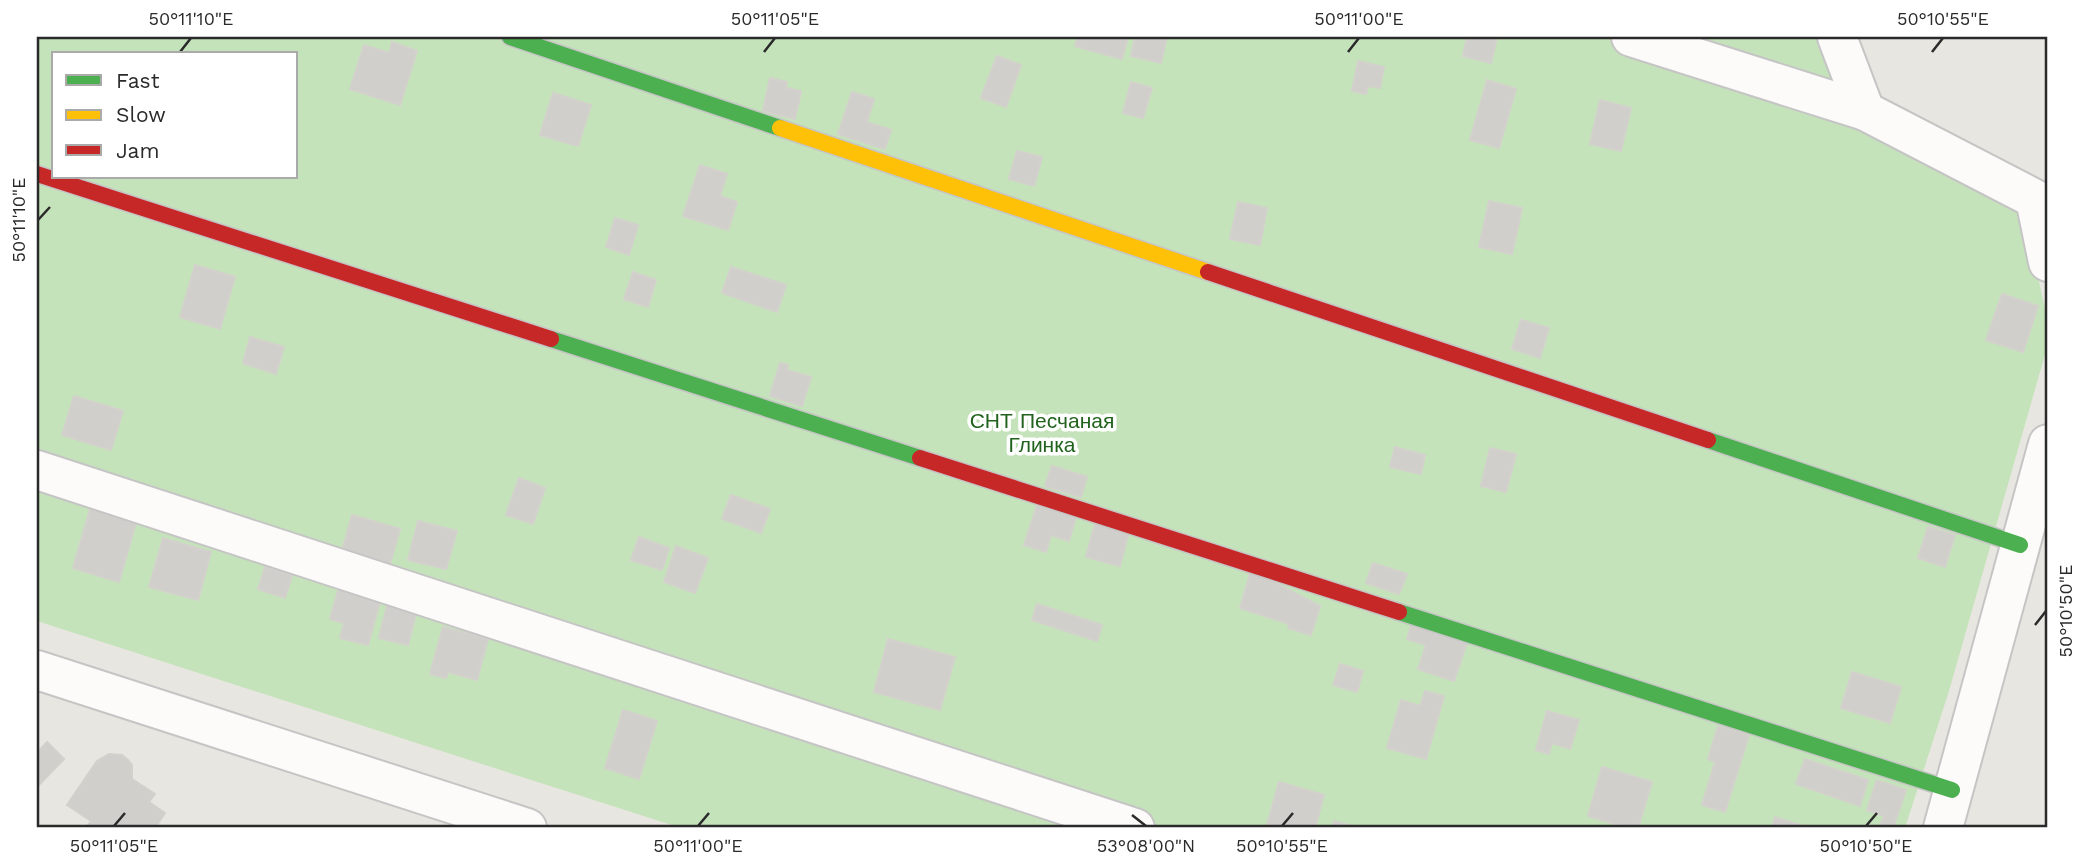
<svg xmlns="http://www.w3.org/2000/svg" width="2085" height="865" font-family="'Work Sans',sans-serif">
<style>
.green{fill:#c5e3ba;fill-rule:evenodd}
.building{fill:#d1cfcb;stroke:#d3d1cc;stroke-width:2}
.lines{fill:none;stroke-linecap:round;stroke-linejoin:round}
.street-casing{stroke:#c6c5c5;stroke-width:42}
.fast-casing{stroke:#c6c5c5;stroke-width:19}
.slow-casing{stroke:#c6c5c5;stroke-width:19}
.jam-casing{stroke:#c6c5c5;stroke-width:19}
.street{stroke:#fcfbfa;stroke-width:38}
.fast{stroke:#4caf50;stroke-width:16}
.slow{stroke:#ffc107;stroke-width:16}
.jam{stroke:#c62828;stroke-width:16}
.ticks{fill:none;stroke:#2a2a2a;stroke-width:2.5}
.labels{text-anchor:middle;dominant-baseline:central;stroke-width:7;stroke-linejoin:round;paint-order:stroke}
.park-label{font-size:21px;fill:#21631d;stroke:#fff}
.neatline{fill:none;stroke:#2a2a2a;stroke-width:2.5}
.ticks-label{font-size:18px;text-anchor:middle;fill:#2a2a2a}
</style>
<rect width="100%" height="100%" fill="#e8e6e0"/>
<path class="green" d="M37 37H1827L1855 126 2023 210 2048 322V344L1949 691 1905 828H681L37 621ZM54 54H296V177H54Z"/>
<g class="building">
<polygon points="1078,37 1128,37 1122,59 1075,46"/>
<polygon points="1135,37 1167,37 1161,63 1131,56"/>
<polygon points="1467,37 1497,38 1491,63 1463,56"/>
<polygon points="392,42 417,51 400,105 350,89 364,45 389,53"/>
<polygon points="997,56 1021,65 1006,107 981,98"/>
<polygon points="1358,61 1384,67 1380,88 1368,86 1366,94 1352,91"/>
<polygon points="770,78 787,82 786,88 801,91 795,119 763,111"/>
<polygon points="1487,80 1516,89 1499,148 1470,140"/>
<polygon points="1131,82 1152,88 1143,118 1123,113"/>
<polygon points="852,92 874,99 867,122 891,130 885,149 838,134"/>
<polygon points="553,93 591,105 578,146 540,135"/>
<polygon points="1600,100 1631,108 1621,151 1590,144"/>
<polygon points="1017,151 1042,157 1034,186 1009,179"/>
<polygon points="700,165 727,174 720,196 737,202 728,230 683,216"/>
<polygon points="1489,201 1522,208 1512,254 1479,247"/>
<polygon points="1238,202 1267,208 1260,245 1230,239"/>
<polygon points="615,218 638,225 629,255 606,247"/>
<polygon points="195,265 235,277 220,329 180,317"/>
<polygon points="731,267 786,285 777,312 722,293"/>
<polygon points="633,272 656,280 648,307 624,299"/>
<polygon points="2002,294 2038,306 2023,352 1986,340"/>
<polygon points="1521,320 1549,328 1540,358 1512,349"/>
<polygon points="250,337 284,347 276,374 243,363"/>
<polygon points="780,363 788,365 787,370 811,377 802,406 770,396"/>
<polygon points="74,396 123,411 111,450 62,435"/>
<polygon points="1395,447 1425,455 1421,474 1390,467"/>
<polygon points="1490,448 1516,454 1506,492 1481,486"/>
<polygon points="1052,466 1087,477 1081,497 1045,486"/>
<polygon points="519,478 545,488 533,524 506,515"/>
<polygon points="731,495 770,509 761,533 722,519"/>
<polygon points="1037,505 1076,517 1069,541 1051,535 1046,552 1024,545"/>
<polygon points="90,509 136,523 119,582 73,568"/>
<polygon points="352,515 400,529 390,564 342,551"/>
<polygon points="418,521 457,531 446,569 408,560"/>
<polygon points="1095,523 1129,532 1120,566 1086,557"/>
<polygon points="1928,527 1955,535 1945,567 1918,558"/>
<polygon points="639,537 669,548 662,570 631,560"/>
<polygon points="163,538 211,552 198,600 149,587"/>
<polygon points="676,546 708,558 695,593 664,582"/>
<polygon points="1373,563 1407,574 1399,594 1366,583"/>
<polygon points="265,567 292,576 285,598 258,589"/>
<polygon points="1251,570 1320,606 1311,635 1288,628 1289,624 1240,608"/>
<polygon points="339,587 381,598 368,645 340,638 344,623 330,619"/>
<polygon points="389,598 418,606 408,645 379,638"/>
<polygon points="1037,604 1102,625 1097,641 1032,620"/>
<polygon points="1411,626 1469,637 1454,681 1418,669 1426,645 1407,639"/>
<polygon points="443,627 488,639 477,680 448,672 446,678 430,674"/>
<polygon points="888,639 955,657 940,710 874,692"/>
<polygon points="1340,664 1363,671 1357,692 1333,685"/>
<polygon points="1852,672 1901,687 1890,723 1841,708"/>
<polygon points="1425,691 1444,696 1426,759 1387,748 1401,700 1420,706"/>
<polygon points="623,710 657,721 639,779 605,768"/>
<polygon points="1547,711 1579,720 1570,749 1552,743 1549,754 1536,750"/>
<polygon points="1718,726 1749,735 1725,812 1702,805 1715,762 1708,759"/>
<polygon points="47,742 64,759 37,787 37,753"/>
<polygon points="109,754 122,755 128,760 132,765 132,779 155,794 149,802 165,813 155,828 92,828 88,825 91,821 67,805 97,761"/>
<polygon points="1805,759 1868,780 1860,806 1796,784"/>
<polygon points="1602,767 1652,782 1638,828 1628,828 1588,816"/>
<polygon points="1877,780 1906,790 1893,828 1879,828 1884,816 1867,810"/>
<polygon points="1279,782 1324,795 1315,828 1278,828 1267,825"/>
<polygon points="1775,817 1800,825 1798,828 1772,828"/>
<polygon points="1334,821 1360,828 1332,828"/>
</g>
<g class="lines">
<g class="street-casing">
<g id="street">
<polyline points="1631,37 1865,111"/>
<polyline points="1837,37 1865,111 2035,199 2048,262"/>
<polyline points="37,470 1135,828"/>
<polyline points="37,670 527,828"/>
<polyline points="1943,828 2048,444"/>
</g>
</g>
<g class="fast-casing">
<g id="fast">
<polyline points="510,37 780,128"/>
<polyline points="551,339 920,458"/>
<polyline points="1708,440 2020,545"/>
<polyline points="1399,612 1952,790"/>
</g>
</g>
<g class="slow-casing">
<polyline id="slow" points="780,128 1208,272"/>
</g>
<g class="jam-casing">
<g id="jam">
<polyline points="37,174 551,339"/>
<polyline points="1208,272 1708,440"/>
<polyline points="920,458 1399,612"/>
</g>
</g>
<use href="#street" class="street"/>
<use href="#fast" class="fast"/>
<use href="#slow" class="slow"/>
<use href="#jam" class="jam"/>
</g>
<path class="ticks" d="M180 52 191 38M764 52 775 38M1348 52 1359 38M1932 52 1943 38M38 220 50 207M2035 625 2046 611M1132 815 1146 826M114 826 125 813M698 826 709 813M1282 826 1293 813M1866 826 1877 813"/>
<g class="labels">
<g class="park-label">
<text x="1042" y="420">СНТ Песчаная<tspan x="1042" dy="24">Глинка</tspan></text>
</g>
</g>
<rect width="2085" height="865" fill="none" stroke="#ffffff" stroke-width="77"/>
<rect x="52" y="52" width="245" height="126" fill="#ffffff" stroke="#aaaaaa" stroke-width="2"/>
<rect x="66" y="75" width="35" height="10" fill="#4caf50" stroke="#aaaaaa" stroke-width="2"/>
<text x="116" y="88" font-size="21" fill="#2a2a2a">Fast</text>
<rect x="66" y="110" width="35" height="10" fill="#ffc107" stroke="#aaaaaa" stroke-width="2"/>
<text x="116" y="122" font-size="21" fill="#2a2a2a">Slow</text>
<rect x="66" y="145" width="35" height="10" fill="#c62828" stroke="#aaaaaa" stroke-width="2"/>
<text x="116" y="158" font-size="21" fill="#2a2a2a">Jam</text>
<rect x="38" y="38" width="2008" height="788" class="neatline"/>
<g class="ticks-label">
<text x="191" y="25">50°11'10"E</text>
<text x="775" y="25">50°11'05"E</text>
<text x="1359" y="25">50°11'00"E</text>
<text x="1943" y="25">50°10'55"E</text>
<text transform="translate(19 220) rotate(-90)" y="6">50°11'10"E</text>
<text transform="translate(2066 611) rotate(-90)" y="6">50°10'50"E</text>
<text x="114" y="852">50°11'05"E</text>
<text x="698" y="852">50°11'00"E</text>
<text x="1146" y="852">53°08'00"N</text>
<text x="1282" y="852">50°10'55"E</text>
<text x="1866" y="852">50°10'50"E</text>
</g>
</svg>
